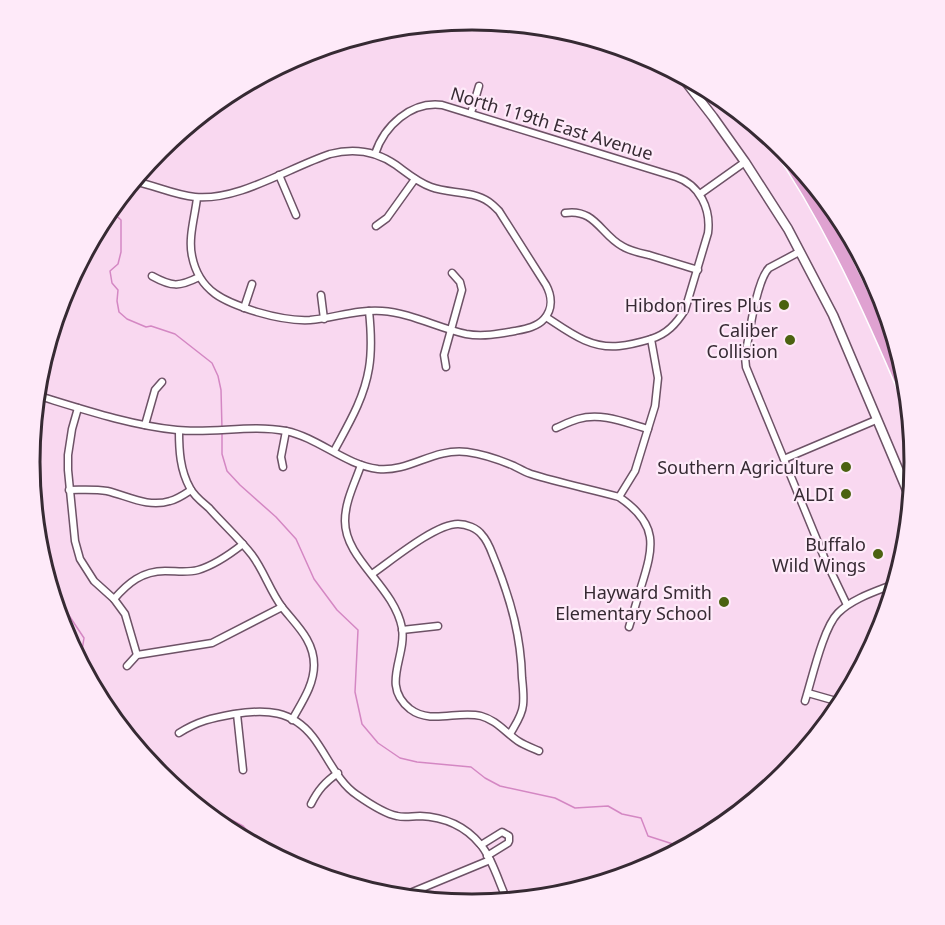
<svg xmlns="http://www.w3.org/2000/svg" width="945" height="925" font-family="'Noto Sans',sans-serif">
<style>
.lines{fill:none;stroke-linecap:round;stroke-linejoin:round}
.stream{stroke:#d487c3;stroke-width:1.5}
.minor-casing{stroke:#6d5266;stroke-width:9}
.tertiary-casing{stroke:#6d5266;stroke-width:11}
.motorway-casing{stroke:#fff;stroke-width:15}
.minor{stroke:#fff;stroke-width:6}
.tertiary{stroke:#fff;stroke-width:8}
.motorway{stroke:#dfa2d1;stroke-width:12}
.poi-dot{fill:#4b6210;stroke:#feeaf9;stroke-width:2}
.labels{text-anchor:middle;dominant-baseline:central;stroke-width:4.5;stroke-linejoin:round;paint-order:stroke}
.street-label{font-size:18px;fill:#362a33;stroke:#feeaf9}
.poi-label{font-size:18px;fill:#362a33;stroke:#feeaf9;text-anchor:end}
.rim{fill:none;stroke:#362a33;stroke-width:3}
</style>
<rect width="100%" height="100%" fill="#f9d8f0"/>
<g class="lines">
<g class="stream">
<polyline points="110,210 121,220 121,252 118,264 110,271 112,283 118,290 117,301 119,312 127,319 146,327 151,326 175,334 212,363 218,376 221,390 222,429"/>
<polyline points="222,434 222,454 227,471 240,485 276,517 296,539 314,579 337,610 358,630 355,692 362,724 378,743 400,758 417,762 471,767 485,778 500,786 555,798 575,808 608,806 622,814 641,818 648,836 676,845 691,844 692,845"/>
<polyline points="50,587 84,638 80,663"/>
<polyline points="180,793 243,826 254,838"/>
</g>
<g class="minor-casing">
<g id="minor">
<polyline points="471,113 479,86"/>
<path d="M375 154C384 126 411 101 442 105L676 177C700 185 711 209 708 233L685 310C676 324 667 334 651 339L658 378 655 406 635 471 619 497"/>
<polyline points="279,175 296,215"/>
<path d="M133 181C154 185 174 195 195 197 239 201 288 168 330 154 353 148 376 151 396 165 407 173 417 182 431 187 449 194 472 190 489 202 492 204 496 208 499 211L546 285C552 296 553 309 544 319 537 327 525 329 515 331 499 334 482 337 466 334 438 328 411 313 382 311 358 309 334 318 310 320 292 321 274 317 257 312 225 302 199 292 192 256 188 238 195 216 197 198"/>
<polyline points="700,194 745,162"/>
<path d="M565 213C595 208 601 235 622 246 630 251 640 253 649 255 665 260 681 265 698 270"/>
<polyline points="376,226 387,218 415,179"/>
<path d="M799 252 769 268C756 281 749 337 745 357L746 367 824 557 847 605"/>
<path d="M152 276C172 287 179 287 199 277"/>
<polyline points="321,295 324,319"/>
<polyline points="244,308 252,284"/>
<path d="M546 317C569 332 590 349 619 346 630 345 641 342 651 339"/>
<polyline points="446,367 444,355 462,290 460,282 452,273"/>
<path d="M36 395C82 409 129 425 177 430 213 434 251 424 286 431 319 438 345 465 378 469 411 472 432 448 467 452 482 454 500 460 514 466 520 469 525 472 531 474 560 483 590 489 619 497 659 524 654 546 641 587 637 600 633 614 629 627"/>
<polyline points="78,408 72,429 68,455 68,470 75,541 80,559 94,581 114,599 125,614 137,655"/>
<polyline points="145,425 155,390 162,382"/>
<path d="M556 428C563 425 571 421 578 419 602 412 626 423 648 429"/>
<path d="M179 431C179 450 180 470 190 488 194 496 202 502 209 508 223 524 239 538 252 555 264 571 270 591 282 607 296 625 314 640 314 665 314 685 302 702 292 720"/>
<path d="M334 451C348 425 364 399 369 368 372 350 371 330 369 311"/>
<polyline points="784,459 876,420"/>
<path d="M361 465C355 483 345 501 345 521 345 560 394 586 402 628 407 657 380 685 410 709 431 725 458 710 481 716 496 720 505 732 518 741 524 745 532 748 539 751"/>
<polyline points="283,467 281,457 286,431"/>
<path d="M69 490C82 490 94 489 107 491 128 496 148 508 170 501 178 499 185 494 191 490"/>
<path d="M372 574C391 561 435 524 458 524 466 524 477 528 482 535 489 542 492 554 496 563 511 601 521 637 522 678 523 687 524 696 523 705 522 716 515 725 510 734"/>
<path d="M114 599C128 583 142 571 165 571 177 571 187 573 198 570 215 565 229 555 243 544"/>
<polyline points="402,630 438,626"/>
<polyline points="127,666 137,655 212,643 282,607"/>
<polyline points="808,693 836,701 842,705"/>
<path d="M805 701C812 679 823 628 838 613 853 598 877 591 897 583"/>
<polyline points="237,714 243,770"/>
<path d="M179 733C198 721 212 718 234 714 266 709 292 710 313 737 327 755 338 783 357 795 367 802 386 814 397 816 405 818 412 816 420 816 444 817 465 826 480 844 492 857 500 886 508 902"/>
<path d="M311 804C318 790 325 782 338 773"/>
<polyline points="481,845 502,832 509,836 509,841 508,843 487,856"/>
<polyline points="398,898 490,860"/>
</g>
</g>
<g class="tertiary-casing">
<polyline id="tertiary" points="679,73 713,117 745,162 788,229 833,315 912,502"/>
</g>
<g class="motorway-casing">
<path id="motorway" d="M775 140C831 221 871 310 909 400"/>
</g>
<use href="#minor" class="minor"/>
<use href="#tertiary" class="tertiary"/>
<use href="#motorway" class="motorway"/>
</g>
<g class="poi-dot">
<circle cx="784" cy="305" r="6"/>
<circle cx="790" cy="340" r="6"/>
<circle cx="846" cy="467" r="6"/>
<circle cx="846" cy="494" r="6"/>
<circle cx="878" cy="554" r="6"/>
<circle cx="724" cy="602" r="6"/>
</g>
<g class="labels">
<g class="street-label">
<text transform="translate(552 123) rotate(17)">North 119th East Avenue</text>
</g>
<g class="poi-label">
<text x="772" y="305">Hibdon Tires Plus</text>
<text x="778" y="330">Caliber<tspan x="778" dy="21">Collision</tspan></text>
<text x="834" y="467">Southern Agriculture</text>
<text x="834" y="494">ALDI</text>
<text x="866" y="544">Buffalo<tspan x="866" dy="21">Wild Wings</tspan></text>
<text x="712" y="592">Hayward Smith<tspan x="712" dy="21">Elementary School</tspan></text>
</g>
</g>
<path d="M0 0H945V925H0ZM40 462a432 432 0 1 1 864 0a432 432 0 1 1-864 0Z" fill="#feeaf9" fill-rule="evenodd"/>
<path class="rim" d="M40 462a432 432 0 1 1 864 0a432 432 0 1 1-864 0Z"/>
</svg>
